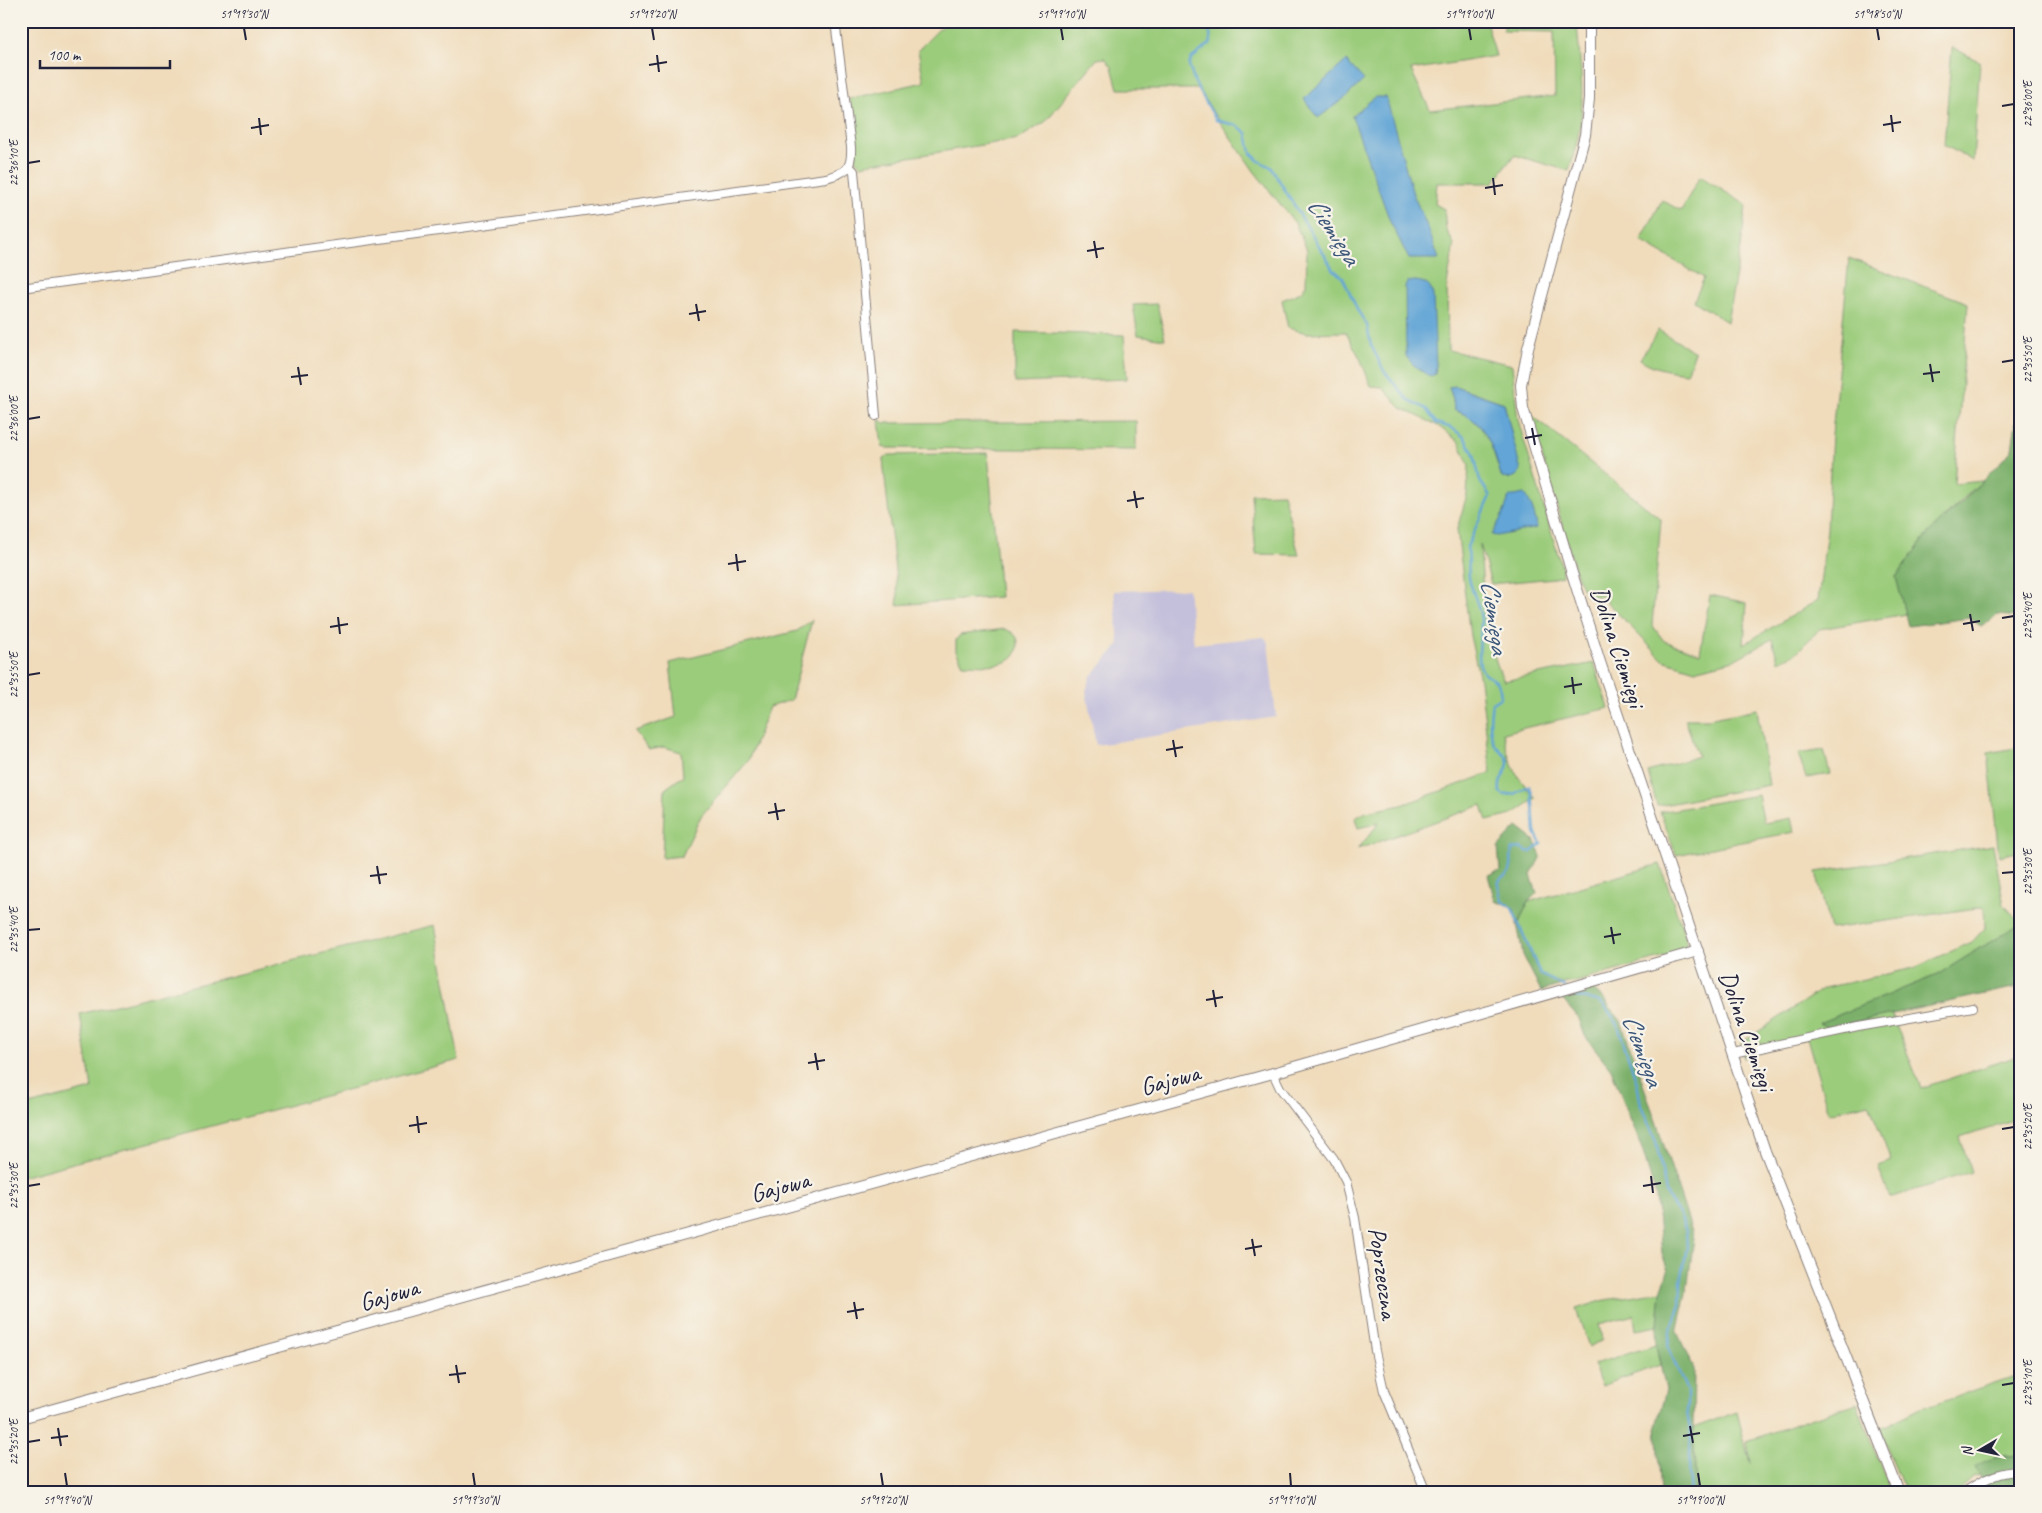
<svg xmlns="http://www.w3.org/2000/svg" width="2042" height="1513" font-family="Caveat,sans-serif">
<style>
.industrial{fill:#c4c0db}
.green{fill:#9bcc7b;stroke:#5e775b;fill-rule:evenodd}
.forest{fill:#7cb06b;stroke:#4f6953}
.water{fill:#62a5d6;stroke:#426488}
.lines{fill:none;stroke-linecap:round;stroke-linejoin:round}
.stream{stroke:#62a5d6;stroke-width:2.5}
.minor-casing{stroke:#897f7b;stroke-width:10}
.tertiary-casing{stroke:#897f7b;stroke-width:12}
.minor{stroke:#fff;stroke-width:8}
.tertiary{stroke:#fff;stroke-width:10}
.ticks{fill:none;stroke:#22223b;stroke-width:2}
.labels{text-anchor:middle;dominant-baseline:central;stroke-width:4.5;stroke-linejoin:round;paint-order:stroke}
.street-label{font-size:25px;fill:#22223b;stroke:#f7f3e8}
.water-label{font-size:26px;font-style:italic;fill:#3c5679;stroke:#f7f3e8}
.neatline{fill:none;stroke:#22223b;stroke-width:2}
.ticks-label{font-size:12px;text-anchor:middle;fill:#22223b}
</style>
<rect width="100%" height="100%" fill="#f7f3e8"/>
<filter id="ink" filterUnits="userSpaceOnUse"><feTurbulence type="fractalNoise" baseFrequency=".02" numOctaves="2"/><feDisplacementMap in="SourceGraphic" scale="10" xChannelSelector="R" yChannelSelector="G"/><feConvolveMatrix kernelMatrix="1 2 1 2 8 2 1 2 1" color-interpolation-filters="sRGB"/></filter>
<filter id="wash" filterUnits="userSpaceOnUse"><feTurbulence type="fractalNoise" baseFrequency=".0096" numOctaves="4" result="noise"/><feDisplacementMap in="SourceGraphic" scale="20" xChannelSelector="R" yChannelSelector="G"/><feGaussianBlur stdDeviation="1.12" result="paint"/><feColorMatrix in="noise" values="0 0 0 0 0 0 0 0 0 0 0 0 0 0 0 0 0 1.4 0 .05"/><feComposite in="paint" operator="in"/></filter>
<g filter="url(#wash)">
<rect width="100%" height="100%" fill="#f0dcbb"/>
<polygon class="industrial" points="1188,589 1194,644 1264,637 1268,642 1276,717 1096,745 1086,691 1091,676 1119,645 1114,591"/>
<g class="green">
<path d="M947 21H1486L1496 56 1411 70 1430 110 1555 96 1554 32 1502 31 1507 21 1577 22C1579 56 1585 92 1580 126 1578 141 1573 156 1569 171L1514 155 1493 183H1437L1435 204 1444 209 1446 229 1454 244 1447 285 1448 350 1512 365 1518 420 1562 568V576L1554 578 1491 584 1480 544C1483 589 1484 640 1504 681L1594 663 1609 708 1503 733C1510 765 1514 774 1536 798L1512 815 1487 821 1482 805 1358 849 1379 823 1358 828 1355 818 1366 812 1402 805 1491 773 1480 680 1470 636 1457 529 1467 495 1469 465 1459 442 1438 426 1401 408 1382 387 1371 386 1360 358 1346 332 1307 333 1288 328 1282 300 1301 292 1306 285 1307 250 1295 223 1254 171 1213 112 1199 89H1118L1112 67 1105 58 1097 59 1045 122 1018 139 861 165 856 161 849 99 924 82 918 50ZM1455 386 1504 403 1510 429 1502 478C1491 447 1488 421 1454 410L1453 399 1449 387Z"/>
<polygon points="1952,47 1980,62 1973,161 1944,145"/>
<polygon points="1700,176 1746,205 1741,247 1727,322 1694,301 1704,278 1641,241 1662,200 1681,211"/>
<polygon points="1849,258 1968,303 1954,484 1982,481 1930,531 1896,577 1906,614 1820,629 1795,654 1778,661 1772,639 1734,660 1695,670 1663,660 1601,596 1586,596 1577,576 1530,414 1661,519 1652,625 1664,641 1700,653 1710,595 1747,603 1744,644 1818,600 1827,529 1832,435"/>
<polygon points="1157,304 1165,339 1138,335 1133,305"/>
<path d="M1658 330 1695 352 1687 373C1670 371 1654 369 1640 359Z"/>
<polygon points="1015,332 1124,335 1127,379 1015,383"/>
<polygon points="879,419 884,423 1136,421 1136,450 886,448 882,447"/>
<polygon points="988,453 1000,597 897,605 898,598 883,460 889,455"/>
<polygon points="1283,493 1299,555 1256,554 1251,494"/>
<polygon points="812,620 791,700 769,707 748,761 701,816 682,856 662,858 665,789 683,776 681,752 664,747 649,750 635,731 676,717 670,663 797,631"/>
<path d="M1005 629C1012 632 1018 635 1018 643 1019 671 981 664 963 664L956 651V640L960 635Z"/>
<polygon points="1757,709 1769,785 1657,806 1648,772 1698,756 1685,719 1708,719"/>
<polygon points="2021,747 2021,851 1999,856 1988,753"/>
<polygon points="1824,750 1830,774 1806,778 1798,754"/>
<polygon points="1758,795 1764,823 1791,818 1794,832 1676,855 1660,812"/>
<polygon points="1993,845 2004,905 2021,923 1937,975 1819,1023 1828,1028 1892,1014 1921,1088 2021,1055 2021,1117 1960,1137 1971,1172 1890,1198 1878,1166 1891,1161 1869,1103 1829,1113 1807,1038 1744,1058 1741,1043 1824,988 1914,968 1972,942 1985,928 1984,907 1830,929 1816,872"/>
<polygon points="1660,864 1686,939 1686,945 1682,952 1576,982 1562,984 1540,974 1519,923 1528,902"/>
<polygon points="435,925 459,1060 21,1177 21,1107 92,1089 80,1014"/>
<polygon points="1661,1291 1658,1326 1636,1330 1634,1315 1599,1324 1602,1340 1589,1347 1576,1309 1605,1300"/>
<polygon points="1656,1345 1660,1365 1601,1386 1594,1364"/>
<polygon points="2021,1374 2021,1455 2001,1456 1976,1467 1980,1476 1972,1478 1957,1492 1906,1492 1879,1429 1921,1408"/>
<polygon points="1857,1403 1890,1492 1696,1492 1693,1428 1737,1412 1750,1463 1747,1441"/>
</g>
<g class="forest">
<polygon points="2021,388 2021,617 1997,615 1981,626 1969,618 1908,626 1896,577 1930,531 1963,501 2012,450"/>
<polygon points="1517,827 1534,840 1541,856 1531,875 1537,893 1528,902 1519,923 1540,974 1562,985 1541,991 1523,955 1514,908 1495,901 1488,875 1500,871 1498,847"/>
<polygon points="2021,923 2021,1000 2017,987 1828,1028 1819,1023 1937,975"/>
<polygon points="1591,988 1602,997 1621,1021 1658,1127 1694,1238 1687,1289 1677,1332 1694,1369 1693,1428 1696,1492 1661,1492 1656,1426 1666,1390 1656,1345 1661,1291 1668,1271 1662,1253 1656,1196 1642,1149 1611,1069 1585,1036 1579,1019 1561,998"/>
<path d="M2021 1455V1492H1971L1984 1485 1975 1467C1989 1457 2004 1456 2021 1455Z"/>
</g>
<g class="water">
<polygon points="1346,61 1364,80 1346,97 1318,118 1304,99"/>
<polygon points="1375,97 1386,97 1413,194 1429,231 1439,259 1409,259 1390,221 1352,116"/>
<path d="M1415 281C1426 282 1430 285 1433 295L1436 365 1435 374 1431 376C1421 372 1412 365 1406 356L1405 286 1407 282Z"/>
<path d="M1455 386 1504 403 1521 471C1517 477 1509 480 1502 478 1492 448 1488 421 1454 410L1453 399 1449 387Z"/>
<path d="M1525 494C1530 500 1537 520 1537 528L1497 536 1492 535 1504 512 1509 497Z"/>
</g>
<g class="lines">
<g class="stream">
<path d="M1196 21 1210 33 1211 43 1191 59 1189 66 1195 83 1216 120 1238 126 1247 133 1251 153 1259 161 1271 167 1333 269 1343 278 1358 311 1367 325 1371 345 1384 371 1407 399 1426 409 1436 423 1452 428 1464 437 1474 454 1480 481 1490 496 1467 547C1471 560 1467 566 1469 577 1471 591 1479 603 1481 618 1482 633 1477 650 1480 665 1484 682 1504 675 1500 698L1492 703C1490 716 1488 732 1495 745 1499 751 1508 754 1508 763 1507 775 1498 776 1500 792L1504 795 1514 794 1529 786 1532 792 1535 832 1541 844 1531 852 1526 851 1522 848 1512 849C1509 864 1517 870 1500 879L1498 885 1502 901 1512 908 1540 974 1565 987"/>
<polyline points="1569,991 1577,997 1597,1001 1604,1005 1617,1023 1637,1083 1641,1105 1656,1142 1666,1192 1670,1201 1680,1215 1686,1231 1687,1247 1681,1282 1680,1305 1670,1332 1668,1347 1687,1391 1687,1413 1691,1434 1689,1474 1691,1492"/>
</g>
</g>
</g>
<g filter="url(#ink)">
<g class="lines">
<g class="minor-casing">
<g id="minor">
<polyline points="849,166 854,171 876,416"/>
<path d="M21 288 826 178C847 172 852 169 851 147L835 21"/>
<polyline points="1733,1054 1858,1027 1973,1007"/>
<polyline points="1273,1073 1280,1088 1334,1159 1346,1182 1355,1218 1375,1351 1384,1391 1426,1492"/>
<path d="M1965 1492C1981 1480 2001 1471 2021 1471"/>
</g>
</g>
<g class="tertiary-casing">
<g id="tertiary">
<polyline points="1589,21 1589,99 1585,135 1528,348 1521,385 1523,408 1571,570 1600,662 1765,1151 1899,1492"/>
<polyline points="21,1418 1273,1073 1698,951"/>
</g>
</g>
<use href="#minor" class="minor"/>
<use href="#tertiary" class="tertiary"/>
</g>
</g>
<path class="ticks" d="M244 28 246 40M652 28 654 40M1061 28 1063 40M1469 28 1471 40M1877 28 1879 40M657 55 659 72M649 65 667 62M2002 106 2014 104M1891 115 1893 132M259 118 261 135M1883 125 1901 122M251 128 269 125M28 163 40 161M1493 178 1495 195M1485 188 1503 185M1094 241 1097 258M1087 251 1104 248M696 304 699 321M689 314 706 311M2002 362 2014 360M1930 364 1933 382M298 367 301 385M1923 374 1940 372M291 377 308 375M28 419 40 417M1532 428 1535 445M1525 438 1542 435M1134 491 1137 508M1127 501 1144 498M736 554 738 571M728 564 746 561M1970 614 1973 631M338 617 340 634M2002 618 2014 616M1963 624 1980 621M330 627 348 624M28 675 40 673M1572 677 1574 694M1564 687 1582 684M1173 740 1176 757M1166 750 1183 747M775 803 778 820M768 813 785 810M377 866 380 884M2002 873 2014 872M370 876 387 874M1611 927 1614 944M28 930 40 929M1604 937 1621 934M1213 990 1216 1007M1206 1000 1223 997M815 1053 818 1070M808 1063 825 1060M417 1116 419 1133M409 1126 427 1123M2002 1129 2014 1127M1651 1176 1653 1193M28 1186 40 1184M1643 1186 1661 1183M1252 1239 1255 1256M1245 1249 1262 1246M854 1302 857 1319M847 1312 864 1309M456 1365 459 1383M449 1375 466 1373M2002 1385 2014 1383M1690 1426 1693 1443M58 1428 61 1446M1683 1436 1700 1433M51 1438 68 1436M28 1442 40 1440M65 1473 67 1486M473 1473 475 1486M881 1473 883 1486M1290 1473 1291 1486M1698 1473 1700 1486"/>
<g class="labels">
<g class="street-label">
<text transform="translate(1618 647) rotate(72)">Dolina Ciemięgi</text>
<text transform="translate(1747 1031) rotate(71)">Dolina Ciemięgi</text>
<text transform="translate(1170 1080) rotate(-15)">Gajowa</text>
<text transform="translate(780 1187) rotate(-15)">Gajowa</text>
<text transform="translate(1383 1273) rotate(82)">Poprzeczna</text>
<text transform="translate(389 1295) rotate(-16)">Gajowa</text>
</g>
<g class="water-label">
<text transform="translate(1334 231) rotate(57)">Ciemięga</text>
<text transform="translate(1495 617) rotate(82)">Ciemięga</text>
<text transform="translate(1643 1050) rotate(70)">Ciemięga</text>
</g>
</g>
<rect width="2042" height="1513" fill="none" stroke="#f7f3e8" stroke-width="55"/>
<g transform="translate(1980 1450) rotate(261)" stroke="#f7f3e8" stroke-width="4" paint-order="stroke">
<path d="M0-4L9 19L0 12L-9 19Z" fill="#22223b"/>
<text y="-8" font-size="14" font-weight="bold" text-anchor="middle" fill="#22223b">N</text>
</g>
<path d="M40 60v8h130v-8" fill="none" stroke="#22223b" stroke-width="2.5"/>
<text x="48" y="60" font-size="15" fill="#22223b" stroke="#f7f3e8" stroke-width="4" paint-order="stroke">100 m</text>
<rect x="28" y="28" width="1986" height="1458" class="neatline"/>
<g class="ticks-label">
<text x="244" y="18">51°19'30"N</text>
<text x="652" y="18">51°19'20"N</text>
<text x="1061" y="18">51°19'10"N</text>
<text x="1469" y="18">51°19'00"N</text>
<text x="1877" y="18">51°18'50"N</text>
<text transform="translate(2028 104) rotate(-90)" y="4">22°36'00"E</text>
<text transform="translate(14 163) rotate(-90)" y="4">22°36'10"E</text>
<text transform="translate(2028 360) rotate(-90)" y="4">22°35'50"E</text>
<text transform="translate(14 419) rotate(-90)" y="4">22°36'00"E</text>
<text transform="translate(2028 616) rotate(-90)" y="4">22°35'40"E</text>
<text transform="translate(14 675) rotate(-90)" y="4">22°35'50"E</text>
<text transform="translate(2028 872) rotate(-90)" y="4">22°35'30"E</text>
<text transform="translate(14 930) rotate(-90)" y="4">22°35'40"E</text>
<text transform="translate(2028 1127) rotate(-90)" y="4">22°35'20"E</text>
<text transform="translate(14 1186) rotate(-90)" y="4">22°35'30"E</text>
<text transform="translate(2028 1383) rotate(-90)" y="4">22°35'10"E</text>
<text transform="translate(14 1442) rotate(-90)" y="4">22°35'20"E</text>
<text x="67" y="1504">51°19'40"N</text>
<text x="475" y="1504">51°19'30"N</text>
<text x="883" y="1504">51°19'20"N</text>
<text x="1291" y="1504">51°19'10"N</text>
<text x="1700" y="1504">51°19'00"N</text>
</g>
</svg>
